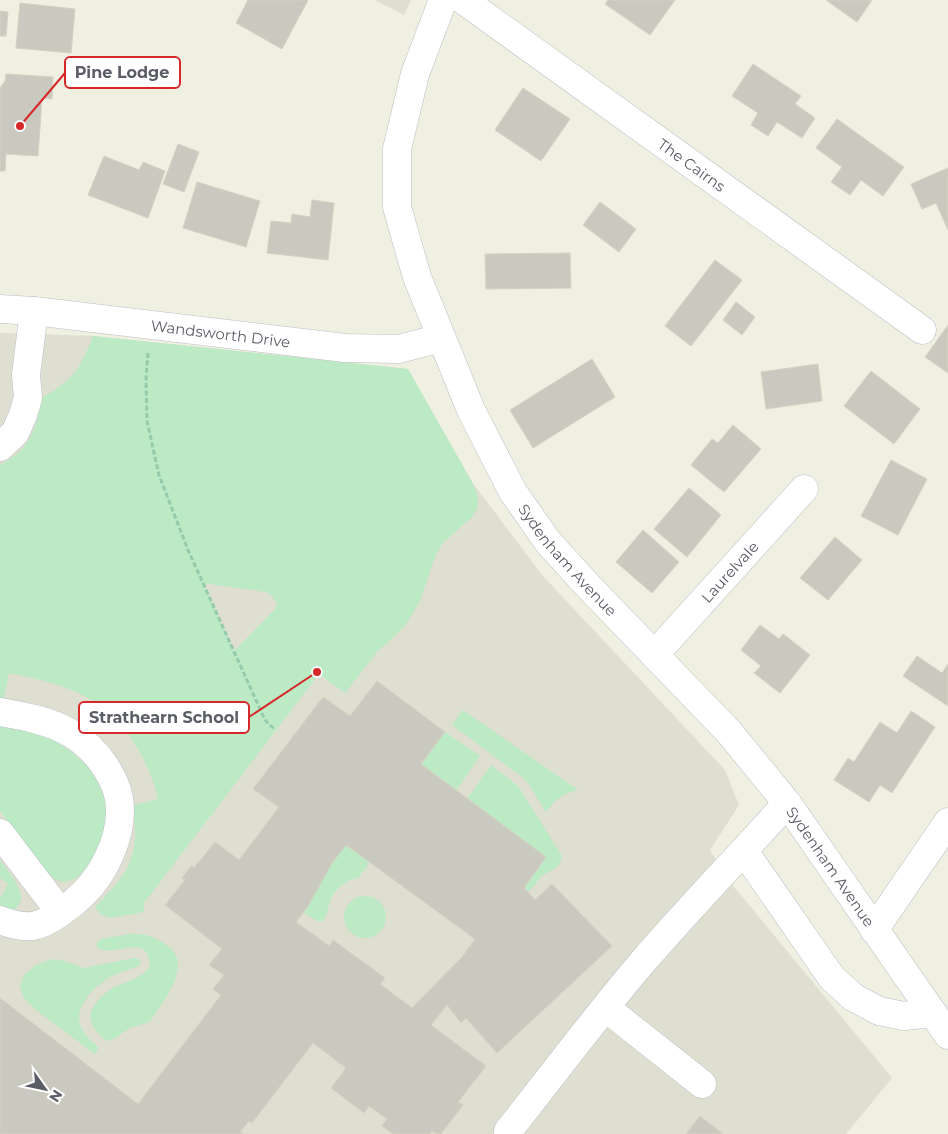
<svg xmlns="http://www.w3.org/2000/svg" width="948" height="1134" font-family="Montserrat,sans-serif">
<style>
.education{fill:#deded1}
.green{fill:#bbeac4;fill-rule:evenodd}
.building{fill:#cac9bf;stroke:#d4d2c0;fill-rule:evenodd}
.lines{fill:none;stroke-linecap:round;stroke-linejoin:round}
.minor-casing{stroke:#bcbec5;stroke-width:29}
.path{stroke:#94cbad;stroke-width:3;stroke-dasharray:5 2.5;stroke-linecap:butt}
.minor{stroke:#fff;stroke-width:28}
.labels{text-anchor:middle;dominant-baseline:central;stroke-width:4;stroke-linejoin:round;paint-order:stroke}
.street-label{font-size:15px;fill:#5a5d65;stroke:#fff}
.leader{fill:none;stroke:#d62828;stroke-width:2}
.callout-dot{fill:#d62828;stroke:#fff;stroke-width:2}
.callout{fill:#fff;stroke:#d62828;stroke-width:2}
.callout-label{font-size:16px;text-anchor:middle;font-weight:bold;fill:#5a5d65}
</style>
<rect width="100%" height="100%" fill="#efefe2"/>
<g class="education">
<polygon points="375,0 411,0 404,15"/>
<polygon points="0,333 93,336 408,369 472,482 542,575 725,770 739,805 710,850 735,888 892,1078 846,1134 0,1134"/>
</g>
<g class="green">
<path d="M93 336 408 369 472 482 478 496V508L471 518 443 543 436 554 420 601 408 621 402 629 377 652 345 693 319 674 144 903V912L110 918 100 914 95 907C114 888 133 869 135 840 136 829 134 816 133 805L158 799C155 784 149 770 142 756 112 698 69 685 9 673L4 698H0V465C33 447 34 431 43 397 72 382 82 366 93 336ZM203 583 266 592 272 596 277 603 275 609 234 651Z"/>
<path d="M463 710 578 790C563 793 555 800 546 812L526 780 452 725Z"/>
<path d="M0 726C17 728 32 732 48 738 101 762 126 816 88 865 82 873 74 882 64 882 57 882 52 877 47 873L0 811Z"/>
<polygon points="445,732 480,756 456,791 421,764"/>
<path d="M491 765 518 786 562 856C561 869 550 870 542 876 537 881 533 887 528 892L467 799Z"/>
<path d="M346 845 370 862 358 878C345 880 333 890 329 904 327 912 328 916 321 922L317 921 303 912 332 863Z"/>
<path d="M0 860C7 870 29 894 18 906 13 912 7 910 0 908V898L8 884 0 878Z"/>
<circle cx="365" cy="917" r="21"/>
<path d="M129 934C134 934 140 934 145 935 158 937 179 950 178 965 178 983 161 1006 150 1021 144 1025 136 1025 130 1028 122 1032 116 1040 107 1041 96 1032 84 1020 94 1006 100 998 105 992 114 987 127 981 141 979 150 966 148 929 111 961 97 947V943L101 939Z"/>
<path d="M135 958 139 959 141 963 138 966C130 970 120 972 112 976 95 985 69 1010 83 1031 87 1038 94 1043 99 1048L95 1054 36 1010 23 997 20 986 24 975 36 965 52 959 65 961 83 968Z"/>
</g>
<g class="building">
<polygon points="248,0 308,0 282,49 236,23"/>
<polygon points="608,0 675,0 650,35 605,4"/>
<polygon points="826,0 872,0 857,22"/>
<polygon points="20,3 75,9 71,53 16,48"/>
<polygon points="0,11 8,12 6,36 0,36"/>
<polygon points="753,64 801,96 795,104 815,118 802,138 777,122 768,136 751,125 758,113 732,96"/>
<polygon points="6,74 53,77 52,99 42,98 38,156 6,154 5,171 0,171 0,88 5,81"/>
<polygon points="523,88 570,119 541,161 495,130"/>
<polygon points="837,119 904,167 883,196 861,180 850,195 831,182 842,167 816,148"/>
<polygon points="178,144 199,152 184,192 163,184"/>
<polygon points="104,156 139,170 143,162 165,171 148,218 88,195"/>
<polygon points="948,168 948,230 936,203 922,209 911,184"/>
<polygon points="197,182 260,201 246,247 183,228"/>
<polygon points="312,200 334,203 328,260 267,253 271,221 291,223 292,214 310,217"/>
<polygon points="600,202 636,229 619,252 583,225"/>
<polygon points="570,253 571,288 486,289 485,254"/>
<polygon points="715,260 742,280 691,346 665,326"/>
<polygon points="736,302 755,317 742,335 723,320"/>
<polygon points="948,325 948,373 925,357"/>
<polygon points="592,359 615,397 533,448 510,410"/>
<polygon points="818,364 822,401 766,409 761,372"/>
<polygon points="871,371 920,409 894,444 844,406"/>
<polygon points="733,425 761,449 724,492 691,465 712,439 718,443"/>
<polygon points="891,460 927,479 898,535 861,516"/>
<polygon points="689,488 721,515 687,557 654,529"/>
<polygon points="643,530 679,562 652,593 616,562"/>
<polygon points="835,537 862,560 828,600 800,578"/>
<polygon points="760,625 779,639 783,634 810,655 780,693 754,673 761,666 741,650"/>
<polygon points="917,656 942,673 948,664 948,706 903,676"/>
<path d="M377 681 445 732 421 764 546 857 524 888 535 900 552 884 612 946 497 1053 466 1018 461 1023 447 1005 431 1025 486 1066 458 1102 463 1105 441 1134H437L432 1131 430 1134H393L382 1126 387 1119 369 1106 364 1113 331 1088 346 1068 313 1043 252 1123 249 1121 240 1132 243 1134H0V998L138 1104 221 995 213 989 224 975 209 965 222 949 165 905 185 880 182 878 192 865 194 868 215 842 239 860 279 807 253 789 323 697 350 716ZM346 845 475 939 462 957 412 1008 380 984 385 978 333 940 329 946 296 922 308 906 332 863Z"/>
<polygon points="911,711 935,727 892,793 880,785 869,802 834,780 848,758 854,762 880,722 897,733"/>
<polygon points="700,1116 723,1134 686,1134"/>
</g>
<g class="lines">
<g class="minor-casing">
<g id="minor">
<path id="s1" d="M443 0 415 74 397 149V207L417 277 471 410 513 492 548 542 589 587 729 732 787 803 948 1035"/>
<path id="s2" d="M463 0 922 330"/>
<path id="s3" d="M0 309 34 311 345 348 399 349 441 338"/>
<polyline points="0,447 15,433 23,415 28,398 26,375 34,311"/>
<path id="s4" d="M655 654 804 489"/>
<path d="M0 712C24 716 51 721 72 734 97 749 121 782 120 811 120 840 104 873 84 893 73 904 50 923 33 926 23 927 10 924 0 920"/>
<polyline points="0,833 60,912"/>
<polyline points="744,851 832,978 853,997 879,1011 904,1016 933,1013"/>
<polyline points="874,930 948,822"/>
<polyline points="606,1008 702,1084"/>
<path d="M508 1134V1131C552 1076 594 1019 640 965 687 910 738 858 787 803"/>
</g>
</g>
<polyline class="path" points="148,353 146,379 147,421 159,475 188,550 265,720 275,730"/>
<use href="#minor" class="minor"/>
</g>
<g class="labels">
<g class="street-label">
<text stroke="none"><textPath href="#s2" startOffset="282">The Cairns</textPath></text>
<text stroke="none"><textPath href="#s3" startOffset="222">Wandsworth Drive</textPath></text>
<text stroke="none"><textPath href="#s1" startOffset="610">Sydenham Avenue</textPath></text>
<text stroke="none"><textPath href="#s4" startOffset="111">Laurelvale</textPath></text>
<text stroke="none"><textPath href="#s1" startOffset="1015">Sydenham Avenue</textPath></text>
</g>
</g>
<path class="leader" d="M20 126L65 73M317 672L249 717"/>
<g class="callout-dot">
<circle cx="20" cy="126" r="5"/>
<circle cx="317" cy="672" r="5"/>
</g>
<g class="callout">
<rect x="65" y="57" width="115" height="31" rx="5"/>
<rect x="79" y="702" width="170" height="31" rx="5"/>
</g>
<g class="callout-label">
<text x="122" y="78">Pine Lodge</text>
<text x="164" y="723">Strathearn School</text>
</g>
<g transform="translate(45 1089) rotate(123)" stroke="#ffffff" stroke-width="4" paint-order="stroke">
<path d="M0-4L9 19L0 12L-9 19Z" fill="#5a5d65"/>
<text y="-8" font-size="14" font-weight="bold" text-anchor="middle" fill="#5a5d65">N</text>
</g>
</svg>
